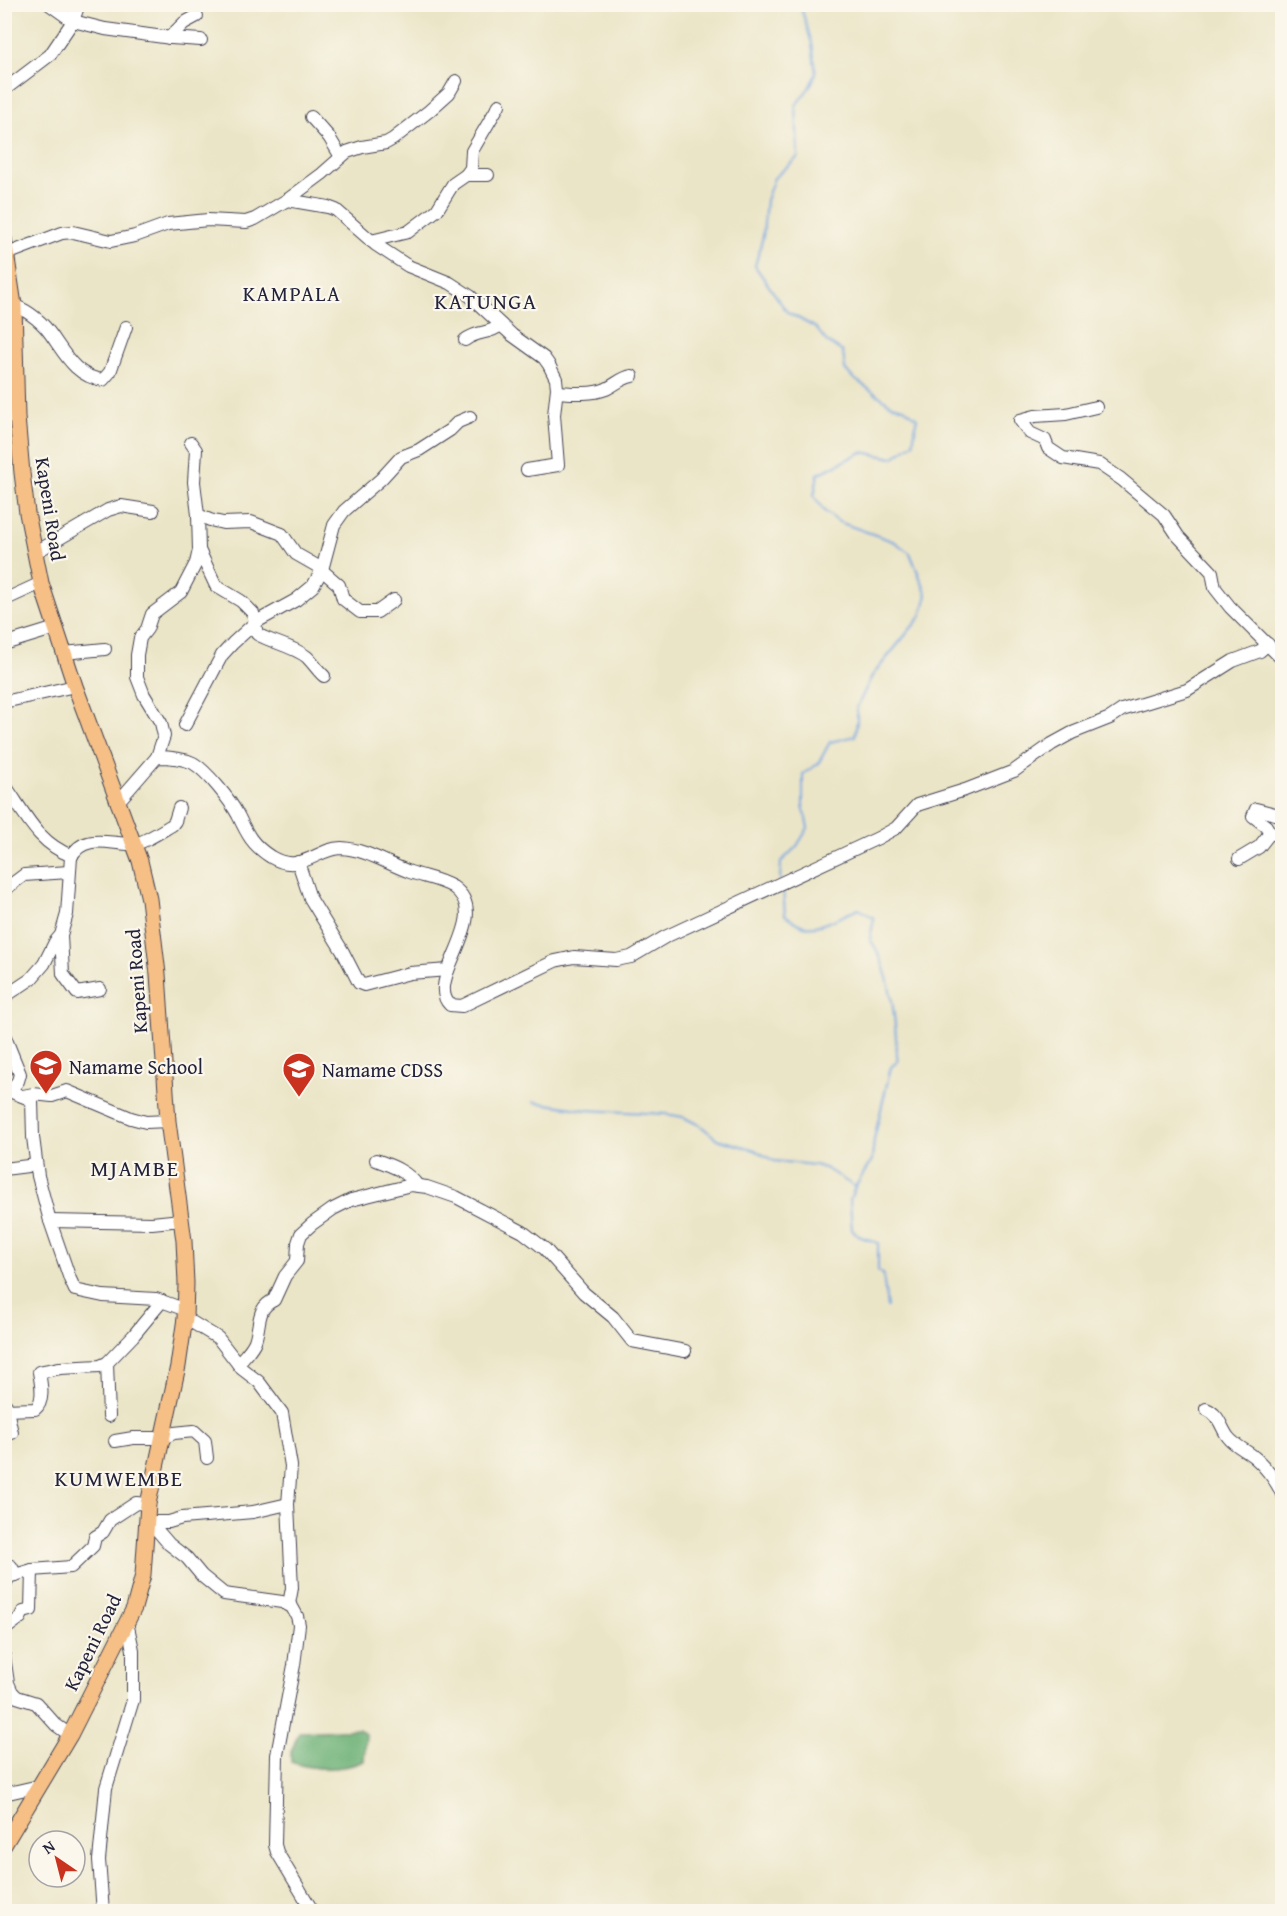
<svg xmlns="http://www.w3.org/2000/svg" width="1287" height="1916" font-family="'Gentium Book Plus',serif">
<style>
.forest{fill:#6bb074;stroke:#466958;stroke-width:1.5}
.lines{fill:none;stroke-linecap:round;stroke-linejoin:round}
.stream{stroke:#75a6e0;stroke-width:2}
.minor-casing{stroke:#403f50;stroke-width:14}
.major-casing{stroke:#403f50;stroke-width:17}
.minor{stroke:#fff;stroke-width:12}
.major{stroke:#f5bf86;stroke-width:15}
.labels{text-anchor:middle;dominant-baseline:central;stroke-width:4.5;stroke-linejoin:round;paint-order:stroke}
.street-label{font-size:20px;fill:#22223b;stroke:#fbf7ec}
.poi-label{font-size:20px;fill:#22223b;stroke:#fbf7ec;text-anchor:start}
.neighbourhood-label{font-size:21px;letter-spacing:1.5px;fill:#22223b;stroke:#fbf7ec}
.quarter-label{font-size:22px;letter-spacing:1.5px;fill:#22223b;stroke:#fbf7ec}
</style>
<rect width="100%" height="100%" fill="#fbf7ec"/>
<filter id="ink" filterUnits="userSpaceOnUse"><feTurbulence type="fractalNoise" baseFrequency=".0167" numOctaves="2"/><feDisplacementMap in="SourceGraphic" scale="12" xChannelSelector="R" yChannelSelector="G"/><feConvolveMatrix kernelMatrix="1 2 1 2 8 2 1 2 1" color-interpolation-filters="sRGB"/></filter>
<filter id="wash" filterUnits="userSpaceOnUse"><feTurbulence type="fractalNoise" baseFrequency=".008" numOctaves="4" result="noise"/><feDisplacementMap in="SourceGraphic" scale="24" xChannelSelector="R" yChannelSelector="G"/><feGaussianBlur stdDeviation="1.35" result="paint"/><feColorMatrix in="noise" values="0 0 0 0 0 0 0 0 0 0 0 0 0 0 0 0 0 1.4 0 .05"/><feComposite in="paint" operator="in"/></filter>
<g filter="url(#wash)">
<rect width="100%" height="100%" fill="#ebe5c7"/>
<path class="forest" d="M359 1729 366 1735 364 1761C342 1771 313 1770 291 1762V1752L299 1732Z"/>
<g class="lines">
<g class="stream">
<polyline points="780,880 781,862 797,846 808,828 803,805 803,774 818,764 830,742 855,736 857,721 857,707 872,676 921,616 927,595 910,553 895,542 839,522 824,511 814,496 818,474 862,452 893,458 913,443 917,418 904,408 892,405 853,378 845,369 843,352 827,342 816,328 787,312 755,266 763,236 766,200 774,178 798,157 796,105 809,88 816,74 812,44 800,4"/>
<path d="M783 888 785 915C790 918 796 923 801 925 817 932 844 914 859 909L874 918 870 939C889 966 894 1006 896 1038 897 1046 896 1053 898 1061L891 1067 874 1139 872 1160 855 1187"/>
<polyline points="534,1102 586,1110 666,1114 683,1117 701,1126 717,1139 755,1150 774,1161 815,1165 827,1169 855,1187 850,1200 852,1230 861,1237 878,1243 878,1271 883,1274 887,1307"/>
</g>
</g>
</g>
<g filter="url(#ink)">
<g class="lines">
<g class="minor-casing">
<g id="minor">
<polyline points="49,4 73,21 105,29 171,38 201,40"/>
<polyline points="169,38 184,23 197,16"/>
<polyline points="4,90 50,55 73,21 79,4"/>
<polyline points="311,117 329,137 341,157"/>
<polyline points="466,175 471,168 472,151 499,105"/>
<polyline points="287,200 328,207 336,210 376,245 408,266 450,283 470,296 512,335 544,358 549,365 556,379 557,388 554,415 558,465 527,470"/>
<polyline points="371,241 408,232 437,210 453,184 466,175 488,175"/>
<polyline points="7,254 62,233 73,232 111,241 135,236 168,224 208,220 246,222 255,219 287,200 322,174 347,152 362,147 386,143 393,139 429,111 449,93 456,81"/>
<path d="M4 303C20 306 34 315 45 327 61 345 72 377 103 380L110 372 126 327"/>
<path d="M465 340C478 330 488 335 501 325"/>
<path d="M557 392C572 393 591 395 606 389 615 385 621 378 632 376"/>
<polyline points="1096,407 1066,414 1035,416 1020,420 1030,433 1045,440 1048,448 1063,458 1099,464 1121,479 1164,515 1178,536 1212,572 1215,588 1230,607 1282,659"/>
<polyline points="4,417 17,417"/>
<path d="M191 443 196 450 194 482 198 515 199 550 216 586 241 601 253 613 257 634C273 643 293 646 307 657 313 663 318 671 324 676"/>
<polyline points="198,515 210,520 223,523 251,522 282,534 296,554 317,566 339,585 343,599 360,612 377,612 394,600"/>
<polyline points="36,552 108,510 121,506 153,511"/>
<polyline points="4,600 41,583"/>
<polyline points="4,644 56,628"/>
<polyline points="64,653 105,649"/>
<polyline points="4,702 75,686"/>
<polyline points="185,725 214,670 222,655 233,643 256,622 296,600 313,586 322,570 334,525 344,511 381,479 401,457 419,450 450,430 458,422 470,417"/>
<polyline points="157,757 164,736 161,723 144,695 137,677 137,655 140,638 147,629 152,614 181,592 196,563 199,550"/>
<path d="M4 784C25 813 37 843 72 856"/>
<path d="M117 803 157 757C168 757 182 758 193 763 207 771 230 800 238 815 247 834 252 845 271 857 301 875 317 848 341 848 365 849 388 864 410 872 424 877 440 879 453 887 496 917 423 979 450 1005L462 1006 555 961 574 957 616 960 631 957 665 937 878 838 896 828 917 805 965 790 1014 771 1052 744 1072 733 1110 718 1122 710 1187 690 1233 661 1260 651 1268 644"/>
<polyline points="1270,833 1266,826 1253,816 1256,809 1275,814 1282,813"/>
<polyline points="1239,859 1259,847 1270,833 1282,836"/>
<polyline points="298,862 310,898 343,952 359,983 364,985 410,973 448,970"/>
<polyline points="4,890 24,875 69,872"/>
<polyline points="61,935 63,974 77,993 100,989"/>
<path d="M4 995 10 993 31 979 44 964 55 942 61 935 67 914 71 857C84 832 112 845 133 844 142 844 163 830 172 825L175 821 179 808"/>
<polyline points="5,1037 20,1074 18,1081 10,1091"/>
<polyline points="4,1083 14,1093 32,1100 33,1137 38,1176 50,1221 70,1279 75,1290 103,1296 156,1299 186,1310"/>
<polyline points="23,1096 33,1094 52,1096 67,1091 131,1118 146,1122 168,1121"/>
<path d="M376 1160C392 1166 407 1171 418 1186"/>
<polyline points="4,1169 36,1165"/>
<polyline points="50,1221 152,1223 181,1220"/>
<polyline points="185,1318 218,1338 242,1369 259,1382 282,1413 291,1466 288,1504 292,1588 289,1604"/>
<polyline points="107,1363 109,1416"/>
<path d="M238 1364C243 1357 252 1349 255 1341 261 1324 256 1308 274 1300L285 1276 297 1261 298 1243 301 1234 312 1224 333 1209 351 1200 411 1185 427 1187 456 1197 523 1232 545 1249 584 1293 613 1317 632 1341 685 1351"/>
<polyline points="6,1405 12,1433"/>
<path d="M1206 1409C1220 1415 1220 1426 1228 1437 1235 1446 1246 1450 1254 1457 1265 1466 1277 1482 1282 1494"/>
<path d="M4 1410 35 1409C45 1401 41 1384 39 1372L60 1368 100 1366 107 1363 133 1336 162 1301"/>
<polyline points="115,1441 133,1438 163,1438 174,1433 194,1431 205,1441 207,1458"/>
<polyline points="148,1522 169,1522 182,1518 253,1512 288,1504"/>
<polyline points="151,1523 169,1544 187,1558 202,1576 224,1594 282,1602 292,1607 297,1616 299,1625 294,1665 277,1755 275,1845 277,1852 312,1910"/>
<polyline points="4,1565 11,1566 16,1575"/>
<polyline points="4,1589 8,1577 32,1570 71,1567 93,1546 95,1537 103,1532 110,1520 136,1503 148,1504"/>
<polyline points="4,1630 20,1618 23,1612 31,1610 32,1570"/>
<polyline points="4,1656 8,1683 12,1692 17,1697 36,1703 56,1725 70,1735"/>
<polyline points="4,1794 39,1786"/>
<polyline points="103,1912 99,1860 106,1788 133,1700 133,1650 127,1622"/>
</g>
</g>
<g class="major-casing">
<polyline id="major" points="4,239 14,305 17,417 22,473 27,513 41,583 75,686 140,861 149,899 158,974 168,1121 184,1241 186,1283 185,1318 178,1366 148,1504 143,1575 134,1608 70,1735 4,1845"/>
</g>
<use href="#minor" class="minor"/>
<use href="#major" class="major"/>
</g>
</g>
<defs>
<g id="school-pin" transform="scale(1.725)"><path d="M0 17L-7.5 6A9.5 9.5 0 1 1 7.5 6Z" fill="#c8321e" stroke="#fbf7ec"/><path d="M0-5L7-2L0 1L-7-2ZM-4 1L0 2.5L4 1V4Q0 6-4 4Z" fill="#fff"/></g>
</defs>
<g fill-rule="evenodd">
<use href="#school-pin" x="46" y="1066"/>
<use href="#school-pin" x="299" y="1069"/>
</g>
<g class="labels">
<g class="street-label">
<text transform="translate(51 509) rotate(81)">Kapeni Road</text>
<text transform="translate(136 981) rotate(-94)">Kapeni Road</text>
<text transform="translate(92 1642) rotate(-64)">Kapeni Road</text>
</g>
<g class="poi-label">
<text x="69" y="1066">Namame School</text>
<text x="322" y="1069">Namame CDSS</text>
</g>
<g class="neighbourhood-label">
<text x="292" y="293">KAMPALA</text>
</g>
<g class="quarter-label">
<text x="486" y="301">KATUNGA</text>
<text x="135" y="1168">MJAMBE</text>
<text x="119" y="1478">KUMWEMBE</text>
</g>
</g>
<rect width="1287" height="1916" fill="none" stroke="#fbf7ec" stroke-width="24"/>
<g transform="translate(57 1859) rotate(325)"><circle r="28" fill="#fbf7ec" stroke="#a4a2a5" stroke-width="1.5"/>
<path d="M0-4.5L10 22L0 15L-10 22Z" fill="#c8321e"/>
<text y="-9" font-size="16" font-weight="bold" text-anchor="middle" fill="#22223b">N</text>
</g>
</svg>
